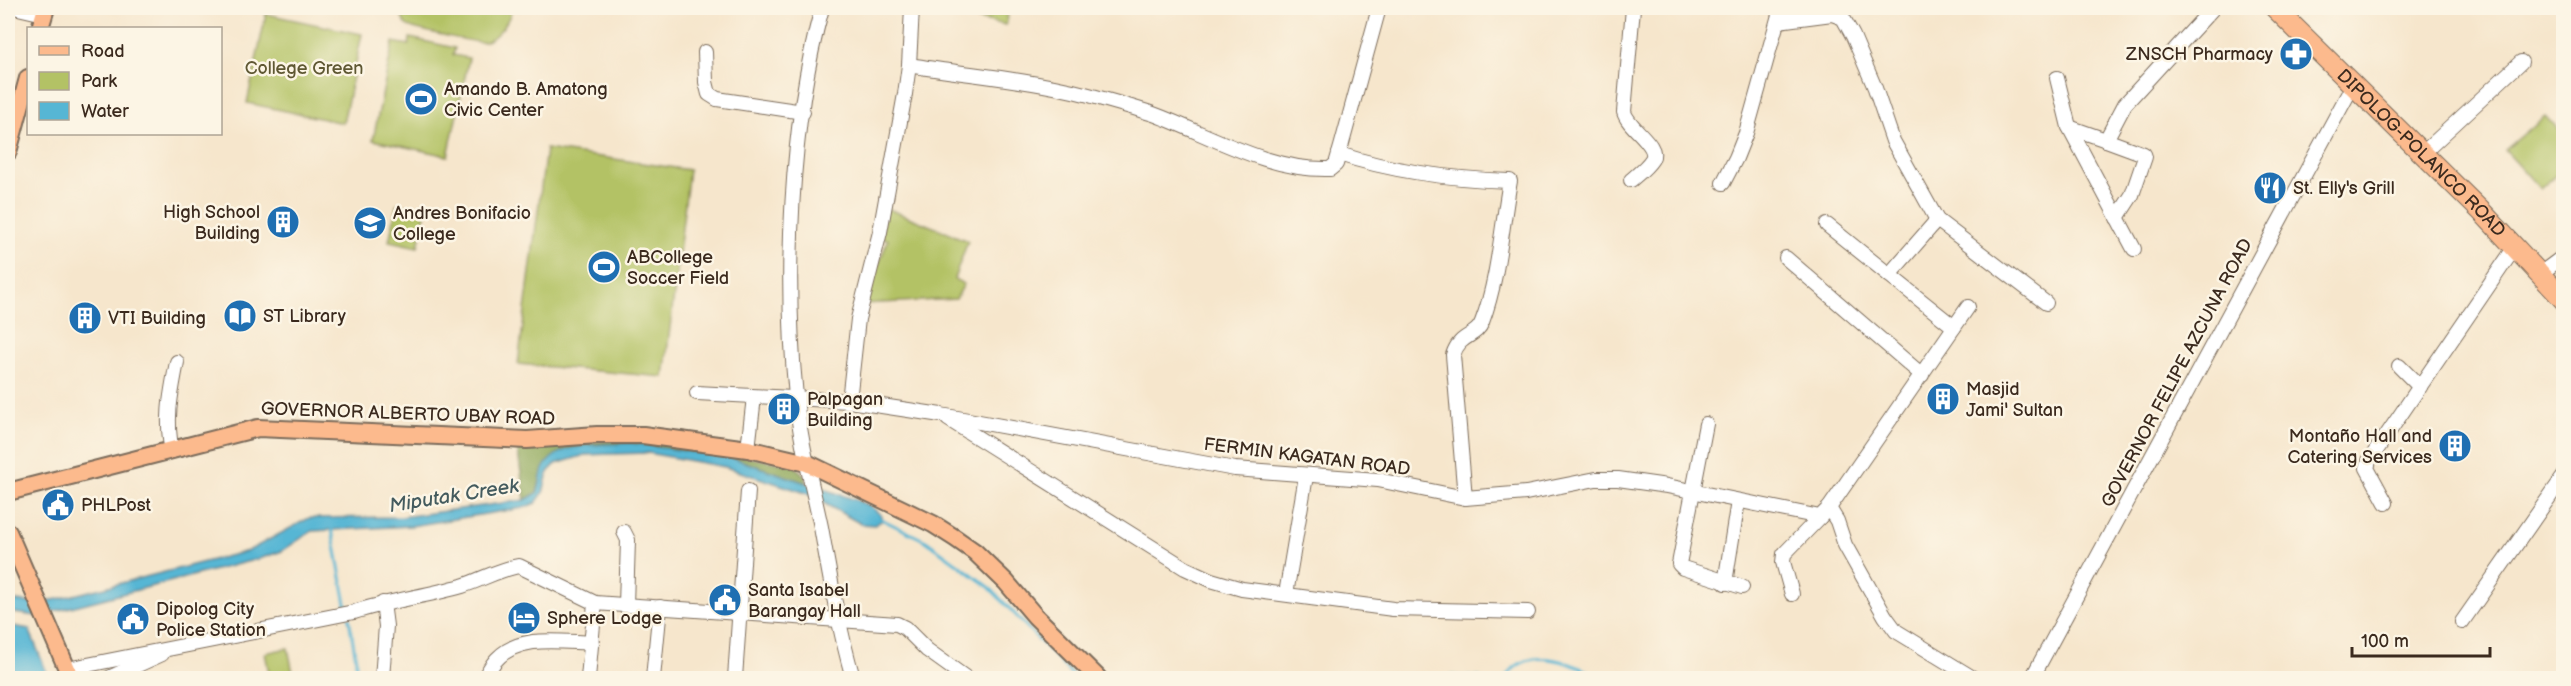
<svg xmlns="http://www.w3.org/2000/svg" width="2571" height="686" font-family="'Balsamiq Sans',sans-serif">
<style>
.green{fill:#b3c265;stroke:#777642;stroke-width:1.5}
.forest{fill:#8ea85a;stroke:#64693c;stroke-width:1.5}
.water{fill:#56b6d4;stroke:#487079;stroke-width:1.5}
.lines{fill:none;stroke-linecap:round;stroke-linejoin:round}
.stream{stroke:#56b6d4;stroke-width:3}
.minor-casing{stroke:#7c6c5b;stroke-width:16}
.major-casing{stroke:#7c6c5b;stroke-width:20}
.highway-casing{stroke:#7c6c5b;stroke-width:22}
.minor{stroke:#fff;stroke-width:14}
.major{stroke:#fcba8d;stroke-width:16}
.highway{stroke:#fcba8d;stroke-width:20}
.labels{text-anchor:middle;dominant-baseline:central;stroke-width:5;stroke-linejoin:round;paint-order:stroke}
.poi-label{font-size:18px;fill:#3b2a1e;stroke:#fcf5e5;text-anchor:start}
.park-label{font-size:18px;fill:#5f5833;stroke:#fcf5e5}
.street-label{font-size:18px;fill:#3b2a1e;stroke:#fcf5e5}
.water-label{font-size:20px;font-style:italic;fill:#445b5e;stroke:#fcf5e5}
</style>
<rect width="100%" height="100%" fill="#fcf5e5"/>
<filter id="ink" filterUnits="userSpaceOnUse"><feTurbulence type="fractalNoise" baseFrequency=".0167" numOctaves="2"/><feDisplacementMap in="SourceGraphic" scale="12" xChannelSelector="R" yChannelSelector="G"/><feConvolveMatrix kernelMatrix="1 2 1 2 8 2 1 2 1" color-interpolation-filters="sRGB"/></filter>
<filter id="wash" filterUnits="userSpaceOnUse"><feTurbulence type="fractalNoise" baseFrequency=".008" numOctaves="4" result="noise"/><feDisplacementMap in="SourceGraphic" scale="24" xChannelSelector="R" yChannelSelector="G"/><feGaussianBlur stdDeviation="1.35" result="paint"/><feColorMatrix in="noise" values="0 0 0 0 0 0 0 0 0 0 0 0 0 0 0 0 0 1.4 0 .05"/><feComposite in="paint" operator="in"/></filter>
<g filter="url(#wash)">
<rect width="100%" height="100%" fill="#f6e6cc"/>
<g class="green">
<path d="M401 8H512C510 20 497 39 483 42 476 43 411 29 406 25 402 20 401 13 401 8Z"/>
<polygon points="930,8 1009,8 1006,25"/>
<polygon points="266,14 362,34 343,123 247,103"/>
<polygon points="410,38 455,48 453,55 469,58 448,156 373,140 393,42 409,45"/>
<polygon points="2545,116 2563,135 2563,169 2540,189 2505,150"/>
<polygon points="546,149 689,170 664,377 518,364"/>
<polygon points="397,204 426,210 418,247 389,241"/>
<polygon points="886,208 968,241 954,279 964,284 956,299 863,304 888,240 880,236"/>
<polygon points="288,648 294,678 270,678 265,653"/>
</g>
<polygon class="forest" points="650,439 795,466 805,476 807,484 733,458 631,443 570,448 543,470 537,493 525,500 517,446"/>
<g class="water">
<path d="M631 443 733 458 856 500 870 506 881 515V521L875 525 861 524 806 493 725 467 648 453 610 454 585 455 556 464 548 472 543 493 536 503 523 508 411 526 312 531 282 551 262 558 36 616 8 612V600L33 603 58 599 248 551 309 518 402 517 525 500 537 493C540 485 540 477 543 469 557 440 603 445 631 443Z"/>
<polygon points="8,625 29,629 49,678 8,678"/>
</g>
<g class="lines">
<g class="stream">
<polyline points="879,518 926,541 989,587 1075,678"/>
<polyline points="332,530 347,609"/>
<polyline points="349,618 356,660 355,678"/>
<polyline points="1443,678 1451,676 1480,678"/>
<path d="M1505 678C1508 675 1511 671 1514 668 1539 647 1577 665 1600 678"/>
</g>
</g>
</g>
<g filter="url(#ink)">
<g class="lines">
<g class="minor-casing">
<g id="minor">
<polyline points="18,8 44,14"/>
<path d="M822 8C790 124 784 277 796 397 800 441 812 484 821 527 830 578 839 629 853 678"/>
<polyline points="1778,21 1832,14 1843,18 1853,36 1875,88 1893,141 1937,220 2046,303"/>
<polyline points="705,52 706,82 709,94 717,99 803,112"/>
<path d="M909 65C974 76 1040 80 1103 99 1121 104 1139 109 1156 115 1212 136 1269 171 1330 169L1336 164 1341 147 1379 8"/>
<polyline points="2057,78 2069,127 2134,249"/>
<polyline points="2069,127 2106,140 2125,104 2213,8"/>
<polyline points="2106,140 2144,154 2145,157 2132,195 2117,218"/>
<polyline points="2423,153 2521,62"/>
<path d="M1339 154C1394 172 1451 179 1510 181 1502 225 1498 281 1482 322 1476 338 1460 333 1453 355L1465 498"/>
<path d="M1631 180C1638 174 1647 167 1652 159 1660 145 1628 128 1624 112L1633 8"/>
<polyline points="1723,183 1736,158 1746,133 1781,8"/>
<polyline points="1827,225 1954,327"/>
<polyline points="1786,258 1922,375"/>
<polyline points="2540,274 2564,256"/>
<polyline points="1889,275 1937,220"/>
<polyline points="2399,366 2420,387"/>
<polyline points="697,393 849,401 941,415 1235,469 1378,480 1465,498 1526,493 1596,479 1618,479 1667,486 1820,517 1829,508 1968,307"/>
<polyline points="849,401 858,319 880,232 905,94 909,65 912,8"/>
<polyline points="948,419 1185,568 1211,580 1242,589 1393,609 1528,612"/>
<polyline points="1706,424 1679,564 1683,568 1742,587"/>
<polyline points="748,449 754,397"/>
<path d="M172 451C165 420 171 393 177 362"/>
<polyline points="2386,503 2367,468 2369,461 2515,247"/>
<polyline points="1829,508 1837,521 1845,545 1885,616 1896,631 1973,678"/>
<polyline points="624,532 628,540 626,605"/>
<polyline points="1725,583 1738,501"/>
<polyline points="1286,594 1306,476"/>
<polyline points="1792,594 1783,562 1784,554 1820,517"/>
<polyline points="2462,622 2564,476"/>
<path d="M67 669 354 612C389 601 426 596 462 586 481 580 499 569 519 566L595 603 897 624 905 628 927 650 966 678"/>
<polyline points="109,678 162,654"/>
<polyline points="382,678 386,626 383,603"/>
<path d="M484 678C488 672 492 664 497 659 520 634 561 642 592 643"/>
<polyline points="588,678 595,603"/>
<polyline points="653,678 660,607"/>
<polyline points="735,678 748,491"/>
<polyline points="2032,678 2353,85"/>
</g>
</g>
<g class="major-casing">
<g id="major">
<polyline points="40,28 46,8"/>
<polyline points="8,152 28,78"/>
<polyline points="8,492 258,428 527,440 597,435 643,435 748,449 807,463 933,524 955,538 975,552 1006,582 1035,616 1098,678"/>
<polyline points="8,532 71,678"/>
</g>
</g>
<g class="highway-casing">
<g id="highway">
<path id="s1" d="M2275 8 2482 212 2564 300"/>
</g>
</g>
<use href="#minor" class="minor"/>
<use href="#major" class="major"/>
<use href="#highway" class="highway"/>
</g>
</g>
<defs>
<g id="pharmacy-disc" transform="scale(1.725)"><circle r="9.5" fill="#1f6fb2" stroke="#fcf5e5"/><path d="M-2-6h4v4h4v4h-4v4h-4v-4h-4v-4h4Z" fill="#fff"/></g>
<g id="stadium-disc" transform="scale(1.725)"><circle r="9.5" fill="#1f6fb2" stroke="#fcf5e5"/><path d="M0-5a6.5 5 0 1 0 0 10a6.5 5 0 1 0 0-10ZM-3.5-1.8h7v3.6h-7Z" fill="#fff"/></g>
<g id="restaurant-disc" transform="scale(1.725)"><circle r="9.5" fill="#1f6fb2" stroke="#fcf5e5"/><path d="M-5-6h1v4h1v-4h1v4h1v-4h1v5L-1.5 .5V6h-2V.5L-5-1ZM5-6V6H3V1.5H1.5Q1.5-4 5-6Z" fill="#fff"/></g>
<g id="building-disc" transform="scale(1.725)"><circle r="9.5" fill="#1f6fb2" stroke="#fcf5e5"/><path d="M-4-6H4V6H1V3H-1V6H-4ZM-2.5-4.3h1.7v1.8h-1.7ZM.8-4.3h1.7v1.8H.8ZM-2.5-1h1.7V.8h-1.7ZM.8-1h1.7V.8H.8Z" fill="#fff"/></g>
<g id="university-disc" transform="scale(1.725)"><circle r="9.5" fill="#1f6fb2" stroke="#fcf5e5"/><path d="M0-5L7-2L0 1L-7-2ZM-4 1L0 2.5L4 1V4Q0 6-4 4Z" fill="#fff"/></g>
<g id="library-disc" transform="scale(1.725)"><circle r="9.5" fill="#1f6fb2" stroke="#fcf5e5"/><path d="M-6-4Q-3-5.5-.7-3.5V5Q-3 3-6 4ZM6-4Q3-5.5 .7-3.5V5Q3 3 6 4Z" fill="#fff"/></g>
<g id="civic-disc" transform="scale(1.725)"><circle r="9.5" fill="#1f6fb2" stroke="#fcf5e5"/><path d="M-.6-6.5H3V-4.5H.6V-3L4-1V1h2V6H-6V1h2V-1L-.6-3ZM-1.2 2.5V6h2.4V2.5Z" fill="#fff"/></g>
<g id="hotel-disc" transform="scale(1.725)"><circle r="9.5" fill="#1f6fb2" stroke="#fcf5e5"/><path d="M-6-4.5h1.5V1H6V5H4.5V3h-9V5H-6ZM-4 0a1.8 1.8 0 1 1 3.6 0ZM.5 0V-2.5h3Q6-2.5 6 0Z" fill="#fff"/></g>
</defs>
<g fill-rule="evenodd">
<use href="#pharmacy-disc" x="2296" y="54"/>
<use href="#stadium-disc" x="421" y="99"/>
<use href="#restaurant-disc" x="2270" y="188"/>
<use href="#building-disc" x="283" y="222"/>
<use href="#university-disc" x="370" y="223"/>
<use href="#stadium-disc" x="604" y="267"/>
<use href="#library-disc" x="240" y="316"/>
<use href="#building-disc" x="85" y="318"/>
<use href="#building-disc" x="1943" y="399"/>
<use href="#building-disc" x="784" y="409"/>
<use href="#building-disc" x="2455" y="446"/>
<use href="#civic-disc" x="58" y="505"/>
<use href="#civic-disc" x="725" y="600"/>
<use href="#hotel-disc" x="524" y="618"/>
<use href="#civic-disc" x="133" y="619"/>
</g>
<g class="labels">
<g class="poi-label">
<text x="2273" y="54" text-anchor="end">ZNSCH Pharmacy</text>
<text x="444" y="89">Amando B. Amatong<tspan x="444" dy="21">Civic Center</tspan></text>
<text x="2293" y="188">St. Elly's Grill</text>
<text x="260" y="212" text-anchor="end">High School<tspan x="260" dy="21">Building</tspan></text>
<text x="393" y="213">Andres Bonifacio<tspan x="393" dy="21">College</tspan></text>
<text x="627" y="257">ABCollege<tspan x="627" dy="21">Soccer Field</tspan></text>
<text x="263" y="316">ST Library</text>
<text x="108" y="318">VTI Building</text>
<text x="1966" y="389">Masjid<tspan x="1966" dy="21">Jami' Sultan</tspan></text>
<text x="807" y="399">Palpagan<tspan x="807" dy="21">Building</tspan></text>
<text x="2432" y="436" text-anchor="end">Montaño Hall and<tspan x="2432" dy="21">Catering Services</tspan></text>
<text x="81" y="505">PHLPost</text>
<text x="748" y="590">Santa Isabel<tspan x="748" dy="21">Barangay Hall</tspan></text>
<text x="156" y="609">Dipolog City<tspan x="156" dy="21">Police Station</tspan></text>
<text x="547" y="618">Sphere Lodge</text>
</g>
<g class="park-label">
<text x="304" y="68">College Green</text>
</g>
<g class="street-label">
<text stroke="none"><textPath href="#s1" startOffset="206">DIPOLOG-POLANCO ROAD</textPath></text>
<text transform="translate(2177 373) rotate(-62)">GOVERNOR FELIPE AZCUNA ROAD</text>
<text transform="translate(408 414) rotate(2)">GOVERNOR ALBERTO UBAY ROAD</text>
<text transform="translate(1307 457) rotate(7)">FERMIN KAGATAN ROAD</text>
</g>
<g class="water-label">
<text transform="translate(454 496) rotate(-9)">Miputak Creek</text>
</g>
</g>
<rect width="2571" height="686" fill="none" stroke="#fcf5e5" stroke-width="30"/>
<rect x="27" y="27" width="195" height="108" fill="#fcf5e5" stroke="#afa495" stroke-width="1.5"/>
<rect x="39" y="46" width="30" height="9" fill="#fcba8d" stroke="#afa495" stroke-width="1.5"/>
<text x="81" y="57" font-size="18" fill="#3b2a1e">Road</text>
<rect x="39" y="72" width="30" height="18" fill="#b3c265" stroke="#afa495" stroke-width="1.5"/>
<text x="81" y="87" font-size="18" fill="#3b2a1e">Park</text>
<rect x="39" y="102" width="30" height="18" fill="#56b6d4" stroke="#afa495" stroke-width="1.5"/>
<text x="81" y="117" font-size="18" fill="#3b2a1e">Water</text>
<path d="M2352 647v9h138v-9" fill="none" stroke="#3b2a1e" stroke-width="3"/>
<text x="2361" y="647" font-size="18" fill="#3b2a1e" stroke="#fcf5e5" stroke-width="4.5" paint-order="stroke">100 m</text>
</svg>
